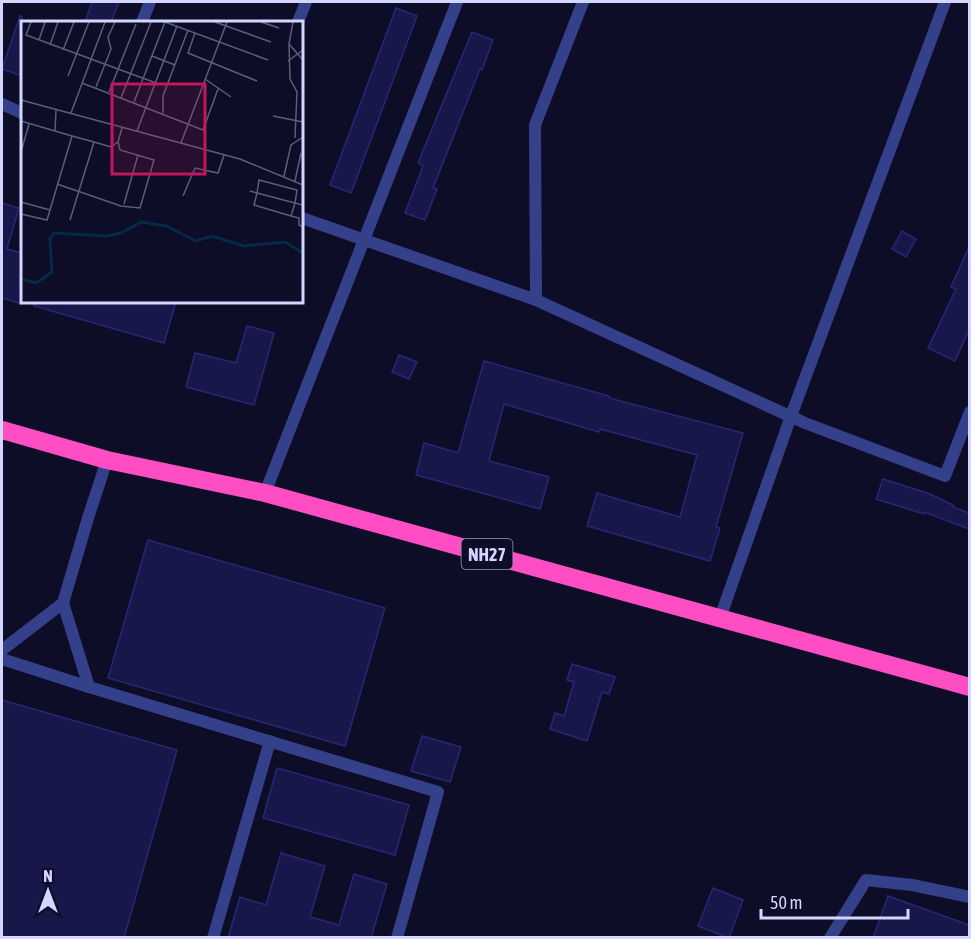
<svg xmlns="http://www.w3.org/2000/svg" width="971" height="939" font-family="'Asap Condensed',sans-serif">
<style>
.building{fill:#181749;stroke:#282777;stroke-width:1.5}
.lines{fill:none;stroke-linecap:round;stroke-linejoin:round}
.street{stroke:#34408a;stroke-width:12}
.highway{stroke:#ff4ec3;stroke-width:18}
.labels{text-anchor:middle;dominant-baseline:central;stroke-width:4.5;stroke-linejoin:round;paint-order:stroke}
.shield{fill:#0d0d27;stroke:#989abe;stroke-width:1.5}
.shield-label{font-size:18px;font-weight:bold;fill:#d3d6ff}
.inset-river{fill:none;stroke:#052947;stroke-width:3}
.inset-road{fill:none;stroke:#5c5d7d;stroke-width:1.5}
.view{fill:#c2185b;fill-opacity:0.15;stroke:#c2185b;stroke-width:3}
.inset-edge{fill:none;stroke:#d3d6ff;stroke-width:3}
</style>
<rect width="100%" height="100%" fill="#0d0d27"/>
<g class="building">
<polygon points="92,2 119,2 111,22 85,22"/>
<polygon points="396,8 417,16 351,193 330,185"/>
<polygon points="20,16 22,16 22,76 2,69"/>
<polygon points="472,32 493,40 482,70 480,69 433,188 437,189 425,220 405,213 423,166 418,163"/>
<polygon points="2,203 19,208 7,249 22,253 22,304 2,298"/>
<polygon points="902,231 916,239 906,257 892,249"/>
<polygon points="969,247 969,330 955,361 928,348 956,289 951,287"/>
<polygon points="34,302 176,302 164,343 34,306"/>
<polygon points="247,326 274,333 254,405 186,387 195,353 236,363"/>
<polygon points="399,355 417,362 409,379 392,372"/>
<polygon points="484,361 609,396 609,398 743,433 716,527 720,528 710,561 587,526 597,493 680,517 697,455 600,429 599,432 504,404 489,461 549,477 540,509 416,475 424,443 458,453"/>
<polygon points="883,479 930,494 953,505 953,507 969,513 969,529 924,512 924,514 876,499"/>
<polygon points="148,540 385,608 345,746 108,678"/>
<polygon points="572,664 615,677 609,694 602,692 587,741 550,729 555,713 564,716 574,682 567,680"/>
<polygon points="2,700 177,750 124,938 2,938"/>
<polygon points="422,736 461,747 450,782 411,771"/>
<polygon points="277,768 409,805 395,855 263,818"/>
<polygon points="281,853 325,866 310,917 339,925 354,874 387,884 371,938 228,938 240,897 266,905"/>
<polygon points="713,888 743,900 729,938 698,926"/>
<polygon points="888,896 969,925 969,938 873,938"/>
</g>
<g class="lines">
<g class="street">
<polyline points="142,22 150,2"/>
<polyline points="298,22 306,2"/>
<polyline points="2,104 22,113"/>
<polyline points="302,218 536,300 805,423 945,476 970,412"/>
<polyline points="536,300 535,125 583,2"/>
<polyline points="107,460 88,518 63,603 89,687 438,792 397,938"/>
<polyline points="265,493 457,2"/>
<polyline points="720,618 791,416 945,2"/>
<polyline points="2,650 63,603"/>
<polyline points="2,659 89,687"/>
<polyline points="213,938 270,741"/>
<polyline points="830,938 866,880 912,885 970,897"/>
</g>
<polyline class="highway" points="2,430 107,460 265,493 970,687"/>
</g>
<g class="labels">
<rect class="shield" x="461.5" y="539" width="51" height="30" rx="4.5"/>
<g class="shield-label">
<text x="487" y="554">NH27</text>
</g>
</g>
<g transform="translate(21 21)">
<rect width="282" height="282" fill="#0d0d27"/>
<path class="inset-river" d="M0 258 15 262 31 251 29 218 33 212 85 215 100 212 120 201 145 205 175 220 191 215 223 225 264 221 282 232"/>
<path class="inset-road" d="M10 1 5 14 135 62M144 1 247 39M194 1 250 21M240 1 258 7M272 1 268 23 282 39M174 12 167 32 236 60M18 19 24 1M268 23 269 58 276 71 274 117M29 24 37 1M42 29 53 1M131 35 154 44M267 40 282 29M47 55 68 1M184 58 210 76M61 62 182 109 197 68M75 66 90 28 87 16 94 1M88 71 115 3M100 77 130 1M0 79 219 138 282 164M113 81 144 1M50 92 84 1M142 92V75L167 9M252 95 282 101M0 100 51 115M34 110 35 89M116 110 156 5M160 122 206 1M0 131 8 103M263 155 270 124 282 116M274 160 280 132M36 163 100 185 119 187 133 139 99 129 97 121 101 107M229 170 236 172 238 159 276 169 274 182 282 184M162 175 174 147 197 152 203 134M0 181 29 189M103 183 117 134M0 193 26 199 51 115 73 121M270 195 274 182 236 172 233 184 270 195 278 197V204L282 206M49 199 73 121 90 126 97 121"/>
<path class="view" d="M91 63H184V153H91Z"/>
<rect width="282" height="282" class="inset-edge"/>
</g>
<rect width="971" height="939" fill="none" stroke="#d3d6ff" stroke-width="6"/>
<g transform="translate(48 891)" stroke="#0d0d27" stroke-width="4.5" paint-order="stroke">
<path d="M0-4.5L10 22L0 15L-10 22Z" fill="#d3d6ff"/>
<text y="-9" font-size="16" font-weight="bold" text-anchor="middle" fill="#d3d6ff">N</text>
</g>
<path d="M761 909v9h147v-9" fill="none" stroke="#d3d6ff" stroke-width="3"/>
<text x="770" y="909" font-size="18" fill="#d3d6ff" stroke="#0d0d27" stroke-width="4.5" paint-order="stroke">50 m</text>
</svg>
